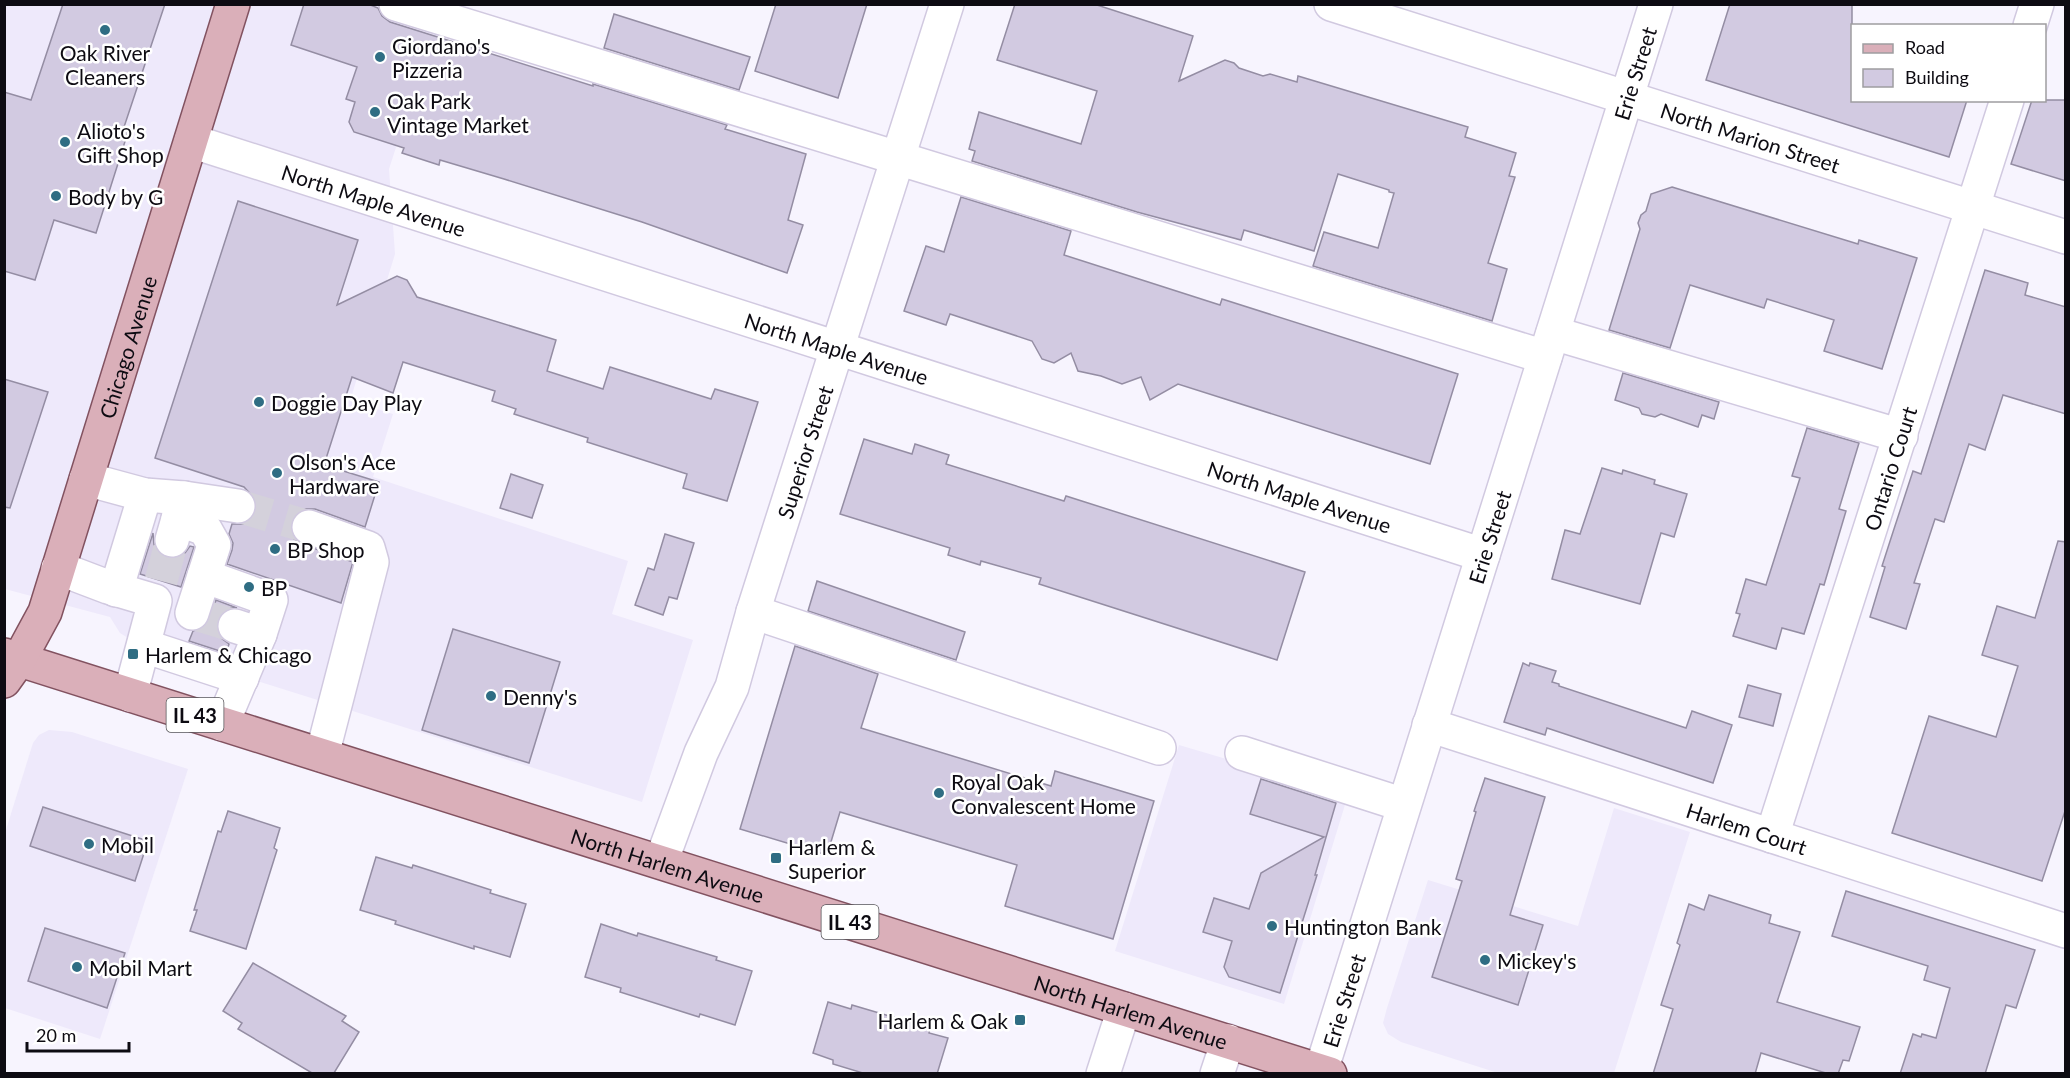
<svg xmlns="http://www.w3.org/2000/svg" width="2070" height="1078" font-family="Lato,sans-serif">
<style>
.built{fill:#eee9fb}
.building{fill:#d2cae1;stroke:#948da3;stroke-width:1.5}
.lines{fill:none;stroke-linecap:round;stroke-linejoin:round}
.minor-tunnel{stroke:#d4d1db;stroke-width:33;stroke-dasharray:33 16;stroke-linecap:butt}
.minor-casing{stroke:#d1c9e0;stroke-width:36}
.major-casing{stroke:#825260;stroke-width:36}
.minor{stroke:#fff;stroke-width:33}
.major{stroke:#daafb9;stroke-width:33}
.poi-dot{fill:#2f6d83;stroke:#fff;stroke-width:2}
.labels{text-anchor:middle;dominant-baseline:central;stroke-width:5;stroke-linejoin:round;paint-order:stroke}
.shield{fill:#fff;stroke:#565459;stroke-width:1.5}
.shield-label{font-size:20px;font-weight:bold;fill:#0d0b12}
.poi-label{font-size:21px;fill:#0d0b12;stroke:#fff;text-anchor:start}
.street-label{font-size:21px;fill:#0d0b12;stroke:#fff}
</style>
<rect width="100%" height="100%" fill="#f7f4fe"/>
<g class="built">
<polygon points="4,5 446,5 442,24 422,88 412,98 389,169 395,254 350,401 393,414 373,477 628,561 612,614 693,640 642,802 136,643 120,633 110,617 5,589"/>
<polygon points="49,730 72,732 188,769 100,1039 5,1008 5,833 33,743 39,735"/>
<polygon points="1179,745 1348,795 1284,1004 1115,951"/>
<polygon points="1614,808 1690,832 1614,1073 1498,1073 1401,1042 1388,1034 1383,1023 1387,1008 1428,880 1578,926"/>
</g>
<g class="building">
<polygon points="63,4 165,4 123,130 128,132 96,233 54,220 35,280 4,271 4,92 31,100"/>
<polygon points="304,4 368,4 378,8 382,16 390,22 593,86 593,84 727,125 725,129 806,154 788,220 803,225 787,273 642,222 504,179 440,160 439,165 402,153 404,148 354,132 349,122 355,102 346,99 357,67 291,45"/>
<polygon points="776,4 867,4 838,98 755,71"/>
<polygon points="1015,4 1094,4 1193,36 1179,81 1225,60 1234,63 1239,68 1263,76 1270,74 1297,82 1298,76 1468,127 1465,137 1516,153 1509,176 1515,177 1488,263 1507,269 1492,321 1313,266 1324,232 1378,248 1394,193 1389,192 1389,190 1338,174 1314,251 1244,230 1241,240 1137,212 972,161 975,151 969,149 979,112 1081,144 1097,91 997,60"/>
<polygon points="1730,4 1852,4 1852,100 1967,100 1949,157 1706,80"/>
<polygon points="614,14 750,57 739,90 604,48"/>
<polygon points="2032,100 2066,100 2066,181 2011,164"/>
<polygon points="1672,187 1858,244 1859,240 1917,258 1882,369 1824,351 1834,320 1767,299 1764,308 1690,285 1670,348 1609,330 1640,229 1638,223 1641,215 1646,211 1651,194"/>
<polygon points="961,197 1071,231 1064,255 1220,305 1222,299 1458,374 1430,464 1178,384 1150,400 1141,377 1122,384 1101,376 1078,371 1071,353 1054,363 1042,359 1032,341 950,314 946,325 904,311 926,246 944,252"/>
<polygon points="238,201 358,240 337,305 397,276 407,280 417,297 556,340 547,371 603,389 610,367 711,399 715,389 758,402 727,501 683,488 687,474 587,442 588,438 514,414 516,409 492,401 495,391 403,362 393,393 352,377 324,465 379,482 365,527 315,509 306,509 296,513 291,521 291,530 294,539 302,544 353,562 341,603 227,564 232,550 233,543 229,534 232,524 244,524 252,518 257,508 255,499 244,487 155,458"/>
<polygon points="1985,270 2028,283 2025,295 2066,307 2066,414 2003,395 1985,450 1969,444 1944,522 1935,519 1914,583 1920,584 1906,629 1870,617 1885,567 1882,566 1893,532 1913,471 1921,474"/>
<polygon points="1623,373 1719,402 1714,419 1702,415 1698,427 1661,414 1655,417 1642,414 1639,408 1615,400"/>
<polygon points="4,379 48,392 10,508 4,507"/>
<polygon points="1807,428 1859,443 1839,509 1846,511 1824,585 1820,584 1804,634 1782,628 1776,649 1733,636 1740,614 1736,613 1746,579 1766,585 1800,478 1792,476"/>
<polygon points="864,439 912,454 915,444 949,455 946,464 1064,501 1066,496 1305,572 1277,660 1039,584 1041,578 981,561 980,565 948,555 950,548 840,514"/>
<polygon points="1602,468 1622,474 1623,470 1655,480 1654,484 1687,494 1674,537 1661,533 1640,604 1552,579 1565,530 1580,534"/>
<polygon points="511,474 543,485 532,518 500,508"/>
<polygon points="153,533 154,545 159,553 166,558 177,558 185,553 190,546 194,547 181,587 140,574"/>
<polygon points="665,534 694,543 677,599 669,597 663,615 635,605 648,568 654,570"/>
<polygon points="2058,541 2066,542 2066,808 2042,881 1892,833 1929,716 1996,737 2018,666 1982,655 1997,606 2035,618"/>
<polygon points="817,581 965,632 956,660 808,611"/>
<polygon points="216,600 237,608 230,608 223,612 217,621 217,631 221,638 229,644 226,653 189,641 193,631 205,626 210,619"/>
<polygon points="453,629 560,662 529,763 422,730"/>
<polygon points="795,646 878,674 861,728 1051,786 1055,771 1154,801 1113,939 1005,906 1017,865 840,812 827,855 740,829"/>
<polygon points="1523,663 1529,666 1530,663 1556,671 1552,682 1559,684 1559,686 1686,728 1692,711 1732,725 1713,783 1547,728 1545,735 1504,722"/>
<polygon points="1748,685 1781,694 1773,726 1739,717"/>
<polygon points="1485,778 1545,797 1510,915 1543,925 1518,1005 1432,977 1462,881 1456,879 1476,812 1474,811"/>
<polygon points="1261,779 1336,803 1315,875 1317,875 1280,993 1229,977 1224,967 1232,941 1203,932 1214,898 1249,909 1261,873 1324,837 1250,814"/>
<polygon points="43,807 148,841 135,881 30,846"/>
<polygon points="228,811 280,828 274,848 277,850 246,949 190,931 197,910 194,910 218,831 221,832"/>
<polygon points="376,857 412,868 413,865 491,890 490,893 526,904 510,957 474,946 474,949 395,924 396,921 360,910"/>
<polygon points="1846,891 2035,950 2016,1008 2006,1005 1985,1074 1900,1074 1913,1034 1921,1037 1922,1034 1936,1038 1950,988 1924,980 1928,966 1832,936"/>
<polygon points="1709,895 1771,915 1769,923 1800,932 1777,1002 1860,1027 1849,1061 1843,1060 1838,1074 1829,1074 1761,1053 1755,1074 1653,1074 1673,1009 1661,1005 1680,945 1677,943 1689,904 1704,910"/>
<polygon points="601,924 637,936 638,933 717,957 716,960 752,971 735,1025 700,1014 699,1017 620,992 621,988 585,977"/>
<polygon points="45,928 125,953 107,1008 28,981"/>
<polygon points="253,963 346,1016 342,1021 359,1032 334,1073 312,1073 238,1029 242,1023 223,1011"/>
<polygon points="828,1002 851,1009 852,1005 930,1028 929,1033 948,1038 937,1074 866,1074 833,1064 833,1060 813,1053"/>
</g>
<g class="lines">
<g class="minor-tunnel">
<polyline points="238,506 309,527"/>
<polyline points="161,581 172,540"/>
<polyline points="199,615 235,626"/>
</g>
<g class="minor-casing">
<g id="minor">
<polyline points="396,4 1545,357"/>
<path id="s1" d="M1331 4 2066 237"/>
<polyline points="2030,26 2037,4"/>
<path id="s2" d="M191 141 1483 555"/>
<polyline points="1553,333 1901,436"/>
<polyline points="86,479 145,495 184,498 172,540"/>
<polyline points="184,498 238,506"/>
<polyline points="178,519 205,529 214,545 192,613"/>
<polyline points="309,527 368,548 372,562 322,755"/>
<polyline points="58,568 108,587 155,601 130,695"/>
<polyline points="204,576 271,600 260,634"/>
<polyline points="116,590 145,495"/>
<polyline points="753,612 1159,748"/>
<polyline points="144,646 242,678"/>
<polyline points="222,724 260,634 235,626"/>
<path id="s3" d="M1429 725 2066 931"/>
<polyline points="1242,753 1404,805"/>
<path id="s4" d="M1772 836 2007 100"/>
<path id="s5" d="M661 862 701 753 732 687 753 612 947 4"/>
<path id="s6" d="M1321 1071 1656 4"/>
<polyline points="1103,1074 1124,1009"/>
<polyline points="1217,1074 1228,1041"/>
</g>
</g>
<g class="major-casing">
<g id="major">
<path id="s7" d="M4 655 1330 1074"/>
<path id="s8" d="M4 681 19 660 45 612 233 4"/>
</g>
</g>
<use href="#minor" class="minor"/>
<use href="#major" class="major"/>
</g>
<g class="poi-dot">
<circle cx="105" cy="30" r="6"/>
<circle cx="380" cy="57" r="6"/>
<circle cx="375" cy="112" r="6"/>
<circle cx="65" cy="142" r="6"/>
<circle cx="56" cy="196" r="6"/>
<circle cx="259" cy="402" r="6"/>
<circle cx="277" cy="473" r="6"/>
<circle cx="275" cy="549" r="6"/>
<circle cx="249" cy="587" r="6"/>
<rect x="127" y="648" width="12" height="12" rx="3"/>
<circle cx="491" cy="696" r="6"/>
<circle cx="939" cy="793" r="6"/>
<circle cx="89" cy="844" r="6"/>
<rect x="770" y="852" width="12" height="12" rx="3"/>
<circle cx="1272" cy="926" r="6"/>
<circle cx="1485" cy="960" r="6"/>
<circle cx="77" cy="967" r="6"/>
<rect x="1014" y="1014" width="12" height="12" rx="3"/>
</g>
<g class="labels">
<g class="shield">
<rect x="166.5" y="698" width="57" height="34" rx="4.5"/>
<rect x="821.5" y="905" width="57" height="34" rx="4.5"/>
</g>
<g class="shield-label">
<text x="195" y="715">IL 43</text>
<text x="850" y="922">IL 43</text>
</g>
<g class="poi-label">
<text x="392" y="45">Giordano's<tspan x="392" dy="24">Pizzeria</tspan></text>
<text x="105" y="52" text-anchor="middle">Oak River<tspan x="105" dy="24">Cleaners</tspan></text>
<text x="387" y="100">Oak Park<tspan x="387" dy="24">Vintage Market</tspan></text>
<text x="77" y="130">Alioto's<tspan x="77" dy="24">Gift Shop</tspan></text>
<text x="68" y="196">Body by G</text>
<text x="271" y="402">Doggie Day Play</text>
<text x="289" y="461">Olson's Ace<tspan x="289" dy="24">Hardware</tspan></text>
<text x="287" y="549">BP Shop</text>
<text x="261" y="587">BP</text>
<text x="145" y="654">Harlem &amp; Chicago</text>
<text x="503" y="696">Denny's</text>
<text x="951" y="781">Royal Oak<tspan x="951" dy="24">Convalescent Home</tspan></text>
<text x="101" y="844">Mobil</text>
<text x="788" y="846">Harlem &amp;<tspan x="788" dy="24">Superior</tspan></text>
<text x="1284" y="926">Huntington Bank</text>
<text x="1497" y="960">Mickey's</text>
<text x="89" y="967">Mobil Mart</text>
<text x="1008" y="1020" text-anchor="end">Harlem &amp; Oak</text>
</g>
<g class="street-label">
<text stroke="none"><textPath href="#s6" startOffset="1046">Erie Street</textPath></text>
<text stroke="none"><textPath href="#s1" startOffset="440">North Marion Street</textPath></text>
<text stroke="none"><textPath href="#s2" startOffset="192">North Maple Avenue</textPath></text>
<text stroke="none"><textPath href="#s8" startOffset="358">Chicago Avenue</textPath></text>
<text stroke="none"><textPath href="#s2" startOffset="678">North Maple Avenue</textPath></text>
<text stroke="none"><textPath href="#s5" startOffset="435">Superior Street</textPath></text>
<text stroke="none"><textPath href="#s4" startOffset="386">Ontario Court</textPath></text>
<text stroke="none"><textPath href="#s2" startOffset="1164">North Maple Avenue</textPath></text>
<text stroke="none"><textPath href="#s6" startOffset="560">Erie Street</textPath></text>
<text stroke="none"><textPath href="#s3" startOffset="334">Harlem Court</textPath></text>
<text stroke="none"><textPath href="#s7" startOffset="696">North Harlem Avenue</textPath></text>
<text stroke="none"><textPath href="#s6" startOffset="74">Erie Street</textPath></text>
<text stroke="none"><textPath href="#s7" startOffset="1182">North Harlem Avenue</textPath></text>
</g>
</g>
<rect width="2070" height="1078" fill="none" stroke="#0d0b12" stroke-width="12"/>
<rect x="1851" y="24" width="195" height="78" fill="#ffffff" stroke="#9e9da0" stroke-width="1.5"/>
<rect x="1863" y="44" width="30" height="9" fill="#daafb9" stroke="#9e9da0" stroke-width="1.5"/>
<text x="1905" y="54" font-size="18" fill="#0d0b12">Road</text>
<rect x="1863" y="69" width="30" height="18" fill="#d2cae1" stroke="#9e9da0" stroke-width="1.5"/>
<text x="1905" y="84" font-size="18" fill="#0d0b12">Building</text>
<path d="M27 1042v9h102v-9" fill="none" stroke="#0d0b12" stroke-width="3"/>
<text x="36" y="1042" font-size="18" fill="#0d0b12" stroke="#ffffff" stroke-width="4.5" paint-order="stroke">20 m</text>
</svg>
